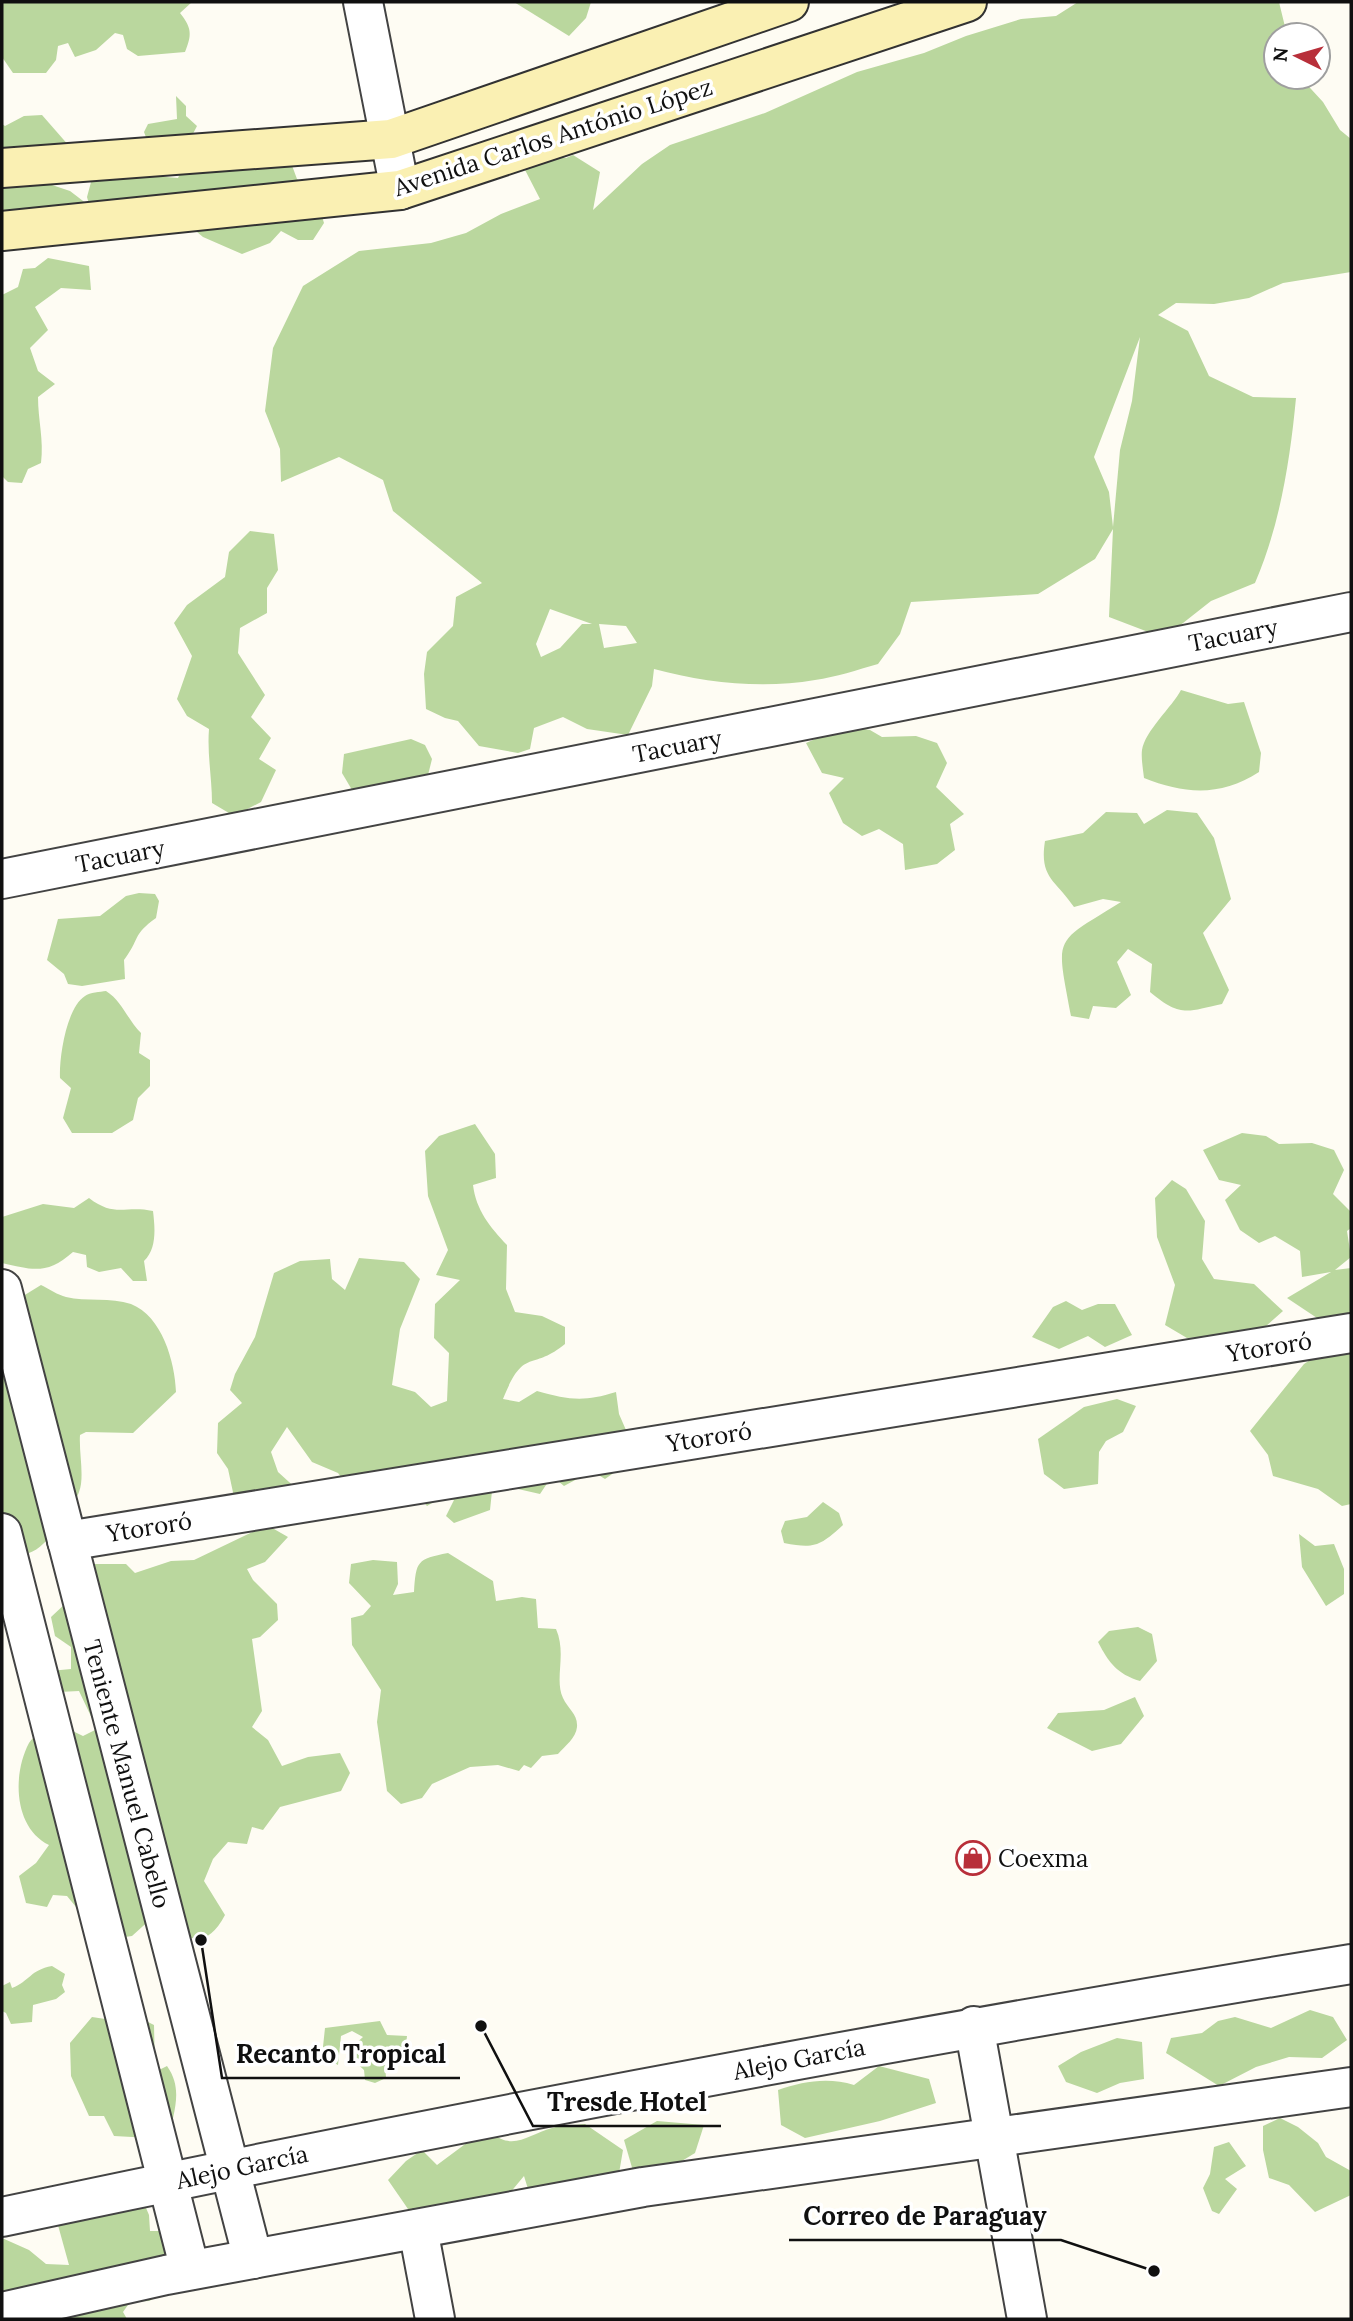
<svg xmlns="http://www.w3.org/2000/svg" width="1353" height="2321" font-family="Lora,serif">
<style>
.forest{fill:#bad79e;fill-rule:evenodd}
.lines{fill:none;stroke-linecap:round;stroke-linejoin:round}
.minor-casing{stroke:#434343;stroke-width:42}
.tertiary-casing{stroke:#434343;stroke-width:42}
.secondary-casing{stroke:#323232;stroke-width:42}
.minor{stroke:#fff;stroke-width:38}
.tertiary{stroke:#fff;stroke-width:38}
.secondary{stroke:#faf0b3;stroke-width:38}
.labels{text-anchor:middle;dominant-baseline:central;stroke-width:7;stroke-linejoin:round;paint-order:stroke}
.street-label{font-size:24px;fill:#101010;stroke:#fff}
.poi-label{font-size:24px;fill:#101010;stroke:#fff;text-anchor:start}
.leader{fill:none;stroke:#101010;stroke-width:2.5}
.callout-dot{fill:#101010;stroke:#fff;stroke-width:2.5}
.callout-label{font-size:26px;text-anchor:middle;font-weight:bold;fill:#101010;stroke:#fff;stroke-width:7;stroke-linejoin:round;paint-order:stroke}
</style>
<rect width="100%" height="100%" fill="#fefcf3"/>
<g class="forest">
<path d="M2 2H192L180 13C192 28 192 35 185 52L138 56 127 49 123 35 115 33 96 50 75 57 68 43 58 46 56 60 46 73H13L2 57Z"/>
<polygon points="514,2 591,2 586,18 569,36"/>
<path d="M1078 2H1279L1287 35H1276V77H1300L1323 102 1340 130 1351 139V272L1283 283 1249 298 1214 304 1176 303 1158 315 1188 331 1209 376 1253 397 1296 398C1290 461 1280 525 1255 583L1211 601 1164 638 1109 617 1113 529 1095 559 1038 594 911 602 900 634 878 664C857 670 836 677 815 680 763 689 705 683 654 669L652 686 628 735 587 729 563 717 534 728 530 749 518 753 479 746 458 721 445 718 426 709 424 674 427 652 453 626 456 597 482 583 393 511 383 480 339 457 281 482 280 449 265 411 273 348 303 286 359 251 431 243 466 233 501 214 540 199 524 168 548 155 566 158 573 155 600 172 593 210 642 164 670 145 765 113 857 72 924 53 966 36 1021 19 1056 16ZM1140 337 1132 401 1120 450 1113 527 1109 492 1094 457ZM550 609 592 624H582L560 648 541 657 536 644ZM599 624 626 626 637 643 604 648Z"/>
<polygon points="176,96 186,106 186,116 197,126 185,149 152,153 144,132 148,124 177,119"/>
<polygon points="42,115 70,147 43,182 70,191 87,204 2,221 2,124 5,126 24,116"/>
<polygon points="287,152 297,179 313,188 324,223 313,240 298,240 281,231 270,243 242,254 203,237 185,222 93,219 87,197 94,171 178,178 184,165"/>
<path d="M48 258 89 266 91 290 61 288 35 307 48 330 30 348 38 371 55 384 38 397C38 420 44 440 41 463L28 469 22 483 8 482 2 476V295L18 287 23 269 35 268Z"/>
<path d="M250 531 274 534 278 570 267 588V613L240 628 238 653 265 695 251 717 271 738 259 759 276 770 261 802 234 816 212 803C212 778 207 754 209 729L187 716 177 699 192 656 174 623 187 605 225 577 229 552Z"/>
<path d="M1181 690 1228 704 1244 702 1261 753 1259 772C1221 797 1184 794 1144 778 1143 769 1141 758 1142 750 1145 731 1172 707 1181 690Z"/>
<polygon points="845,726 870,730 882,737 916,736 937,743 947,763 936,787 964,814 950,824 955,850 937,864 905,870 903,844 879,829 862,836 843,823 829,793 844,778 822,773 806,743"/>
<polygon points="411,739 425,745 432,759 427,779 358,800 342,773 344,754"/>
<path d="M1167 810 1197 813 1214 838 1231 899 1203 933 1229 990 1222 1004C1186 1012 1180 1017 1150 992L1152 964 1128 949 1117 962 1131 995 1116 1008 1093 1006 1089 1019 1071 1016C1056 934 1052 945 1121 902L1103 899 1074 907C1056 880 1039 878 1045 841L1083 833 1106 812 1137 813 1144 824Z"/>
<path d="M139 893 155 894 159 901 156 918C132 935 140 939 124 960L125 979 82 986 68 984 64 974 47 960 58 919 100 916 126 896Z"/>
<path d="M106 991C122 1001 127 1019 141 1033L139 1053 150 1060V1086L138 1098 133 1120 112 1133H72L63 1118 71 1088 60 1078C59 1059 66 1008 85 996 90 992 100 992 106 991Z"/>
<path d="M475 1124 495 1154 496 1178 473 1185C476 1210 490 1227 507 1245L506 1289 515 1312 542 1316 565 1327V1344C531 1372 524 1346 503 1399L519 1402 537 1391C569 1400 584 1402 616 1392L619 1414 629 1437 628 1463 605 1479 592 1471 564 1486 552 1476 540 1494 518 1489 503 1475 492 1491 490 1510 454 1523 446 1516 454 1500 442 1497 427 1506 419 1497 348 1486 338 1473 312 1462 287 1427 271 1452 278 1472 299 1491 234 1497 228 1469 217 1453 218 1423 242 1403 230 1390 235 1374 255 1337 274 1273 300 1261 330 1259 332 1279 345 1290 359 1258 404 1262 420 1279 400 1329 392 1385 415 1392 431 1407 447 1401 449 1353 434 1338 435 1304 460 1280 436 1275 448 1250 428 1196 425 1151 439 1136Z"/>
<polygon points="1242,1133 1266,1136 1279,1144 1312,1143 1334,1150 1344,1170 1333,1194 1351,1212 1351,1228 1347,1231 1351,1257 1335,1270 1351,1268 1351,1504 1342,1506 1318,1489 1273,1476 1268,1455 1250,1431 1304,1364 1338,1342 1317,1318 1287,1298 1331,1272 1302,1277 1300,1251 1275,1236 1259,1243 1240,1230 1225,1200 1241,1185 1219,1180 1203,1150"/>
<polygon points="1172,1180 1186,1189 1205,1221 1202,1259 1214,1279 1254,1284 1283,1311 1265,1327 1246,1335 1187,1338 1165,1325 1175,1285 1157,1237 1155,1198"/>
<path d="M89 1198C115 1218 125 1205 153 1211 155 1228 157 1249 144 1261L147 1281H133L121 1268 99 1272 87 1267 86 1255 73 1252C47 1275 33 1270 2 1263V1217L43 1204 74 1208Z"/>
<path d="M41 1285C49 1289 58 1295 66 1297 86 1302 111 1297 131 1304 162 1316 175 1362 176 1392L133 1433 86 1432 80 1435C79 1451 83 1469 81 1484 79 1503 47 1548 29 1553 19 1556 11 1555 2 1552V1309Z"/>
<polygon points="1066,1301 1082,1310 1098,1304 1115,1304 1132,1335 1105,1347 1088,1336 1059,1349 1032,1337 1053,1307"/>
<polygon points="1117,1399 1136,1406 1123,1432 1106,1441 1099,1452 1098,1484 1064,1489 1044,1474 1038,1439 1084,1407"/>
<path d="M823 1502 839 1513 843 1525C820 1546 815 1549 784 1543L781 1531 785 1521 807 1517Z"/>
<path d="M267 1525 288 1537 265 1562 247 1569 253 1580 277 1604 278 1620 260 1637 252 1639 262 1711 252 1727 268 1740 282 1766 308 1757 340 1753 350 1773 341 1791 280 1807 263 1830 252 1827 247 1844 228 1842 213 1859 204 1881 225 1915C204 1955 183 1936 153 1917L132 1936 103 1940 67 1896 53 1895 47 1907 26 1903 19 1876 36 1863 49 1845C14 1828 12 1775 29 1743 34 1735 47 1728 54 1722L83 1736 97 1729 79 1691 59 1692 50 1671 71 1669V1647L55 1636 51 1617 66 1603 82 1564H126L135 1573 171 1561 194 1560Z"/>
<polygon points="1299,1534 1315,1546 1334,1544 1344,1569 1344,1594 1326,1606 1302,1567"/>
<path d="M448 1553 493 1581 496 1601 522 1597 536 1599 538 1628 556 1629C567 1654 554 1679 563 1698 568 1709 578 1714 577 1727 576 1738 565 1746 558 1754L542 1756 531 1768 524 1765 519 1771 498 1765 470 1767 432 1784 422 1798 401 1804 387 1791 377 1722 381 1690 352 1645 351 1618 363 1615 371 1606 349 1583 351 1564 373 1560 397 1562 398 1584 393 1595 414 1592C416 1561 417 1559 448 1553Z"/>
<path d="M1138 1627 1152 1634 1157 1661 1140 1681C1117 1674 1109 1663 1098 1642L1109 1631Z"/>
<polygon points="1135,1697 1144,1716 1121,1744 1092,1751 1047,1728 1058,1713 1104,1710"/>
<path d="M52 1966 65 1974 62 1985 65 1992 56 1999 33 2005 32 2022 11 2024 6 2013 2 2011V1986L10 1982 12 1988C30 1981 30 1970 52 1966Z"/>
<polygon points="1310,2010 1333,2017 1347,2040 1322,2058 1289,2057 1256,2067 1219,2086 1166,2053 1171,2038 1202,2033 1218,2021 1235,2017 1271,2028"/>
<path d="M92 2017 125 2022 140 2018 154 2025 155 2072 167 2066C184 2090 173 2112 169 2139L114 2136 104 2116H89L71 2076 70 2043Z"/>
<polygon points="380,2021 387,2035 407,2036 404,2062 385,2063 386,2078 375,2083 365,2080 364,2070 352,2059 354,2045 363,2037 352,2031 341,2036 338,2065 322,2056 325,2028"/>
<polygon points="1117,2038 1142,2042 1144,2079 1120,2083 1097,2093 1066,2082 1058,2066 1081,2052"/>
<path d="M879 2066 929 2079 936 2103 880 2121 805 2138 781 2125 778 2090C803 2081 829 2077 854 2085Z"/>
<polygon points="1280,2118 1298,2127 1318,2143 1326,2157 1351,2171 1351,2195 1315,2212 1289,2185 1269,2178 1263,2150 1263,2126"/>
<polygon points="657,2121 704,2125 695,2153 667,2170 633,2171 624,2140"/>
<path d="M585 2124 623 2150 618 2179 528 2189 524 2176 509 2194 426 2218 408 2209 388 2180 406 2161 422 2150 437 2165 472 2139 491 2132C513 2152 529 2134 552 2128 562 2125 575 2125 585 2124Z"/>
<polygon points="1229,2142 1246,2166 1225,2179 1237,2189 1219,2214 1212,2211 1203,2188 1210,2174 1214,2147"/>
<polygon points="141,2196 149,2215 150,2231 180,2231 173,2289 149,2301 130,2302 123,2312 127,2319 2,2318 2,2238 29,2250 46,2264 69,2265 56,2218"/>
</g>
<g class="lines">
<g class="minor-casing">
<g id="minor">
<polyline points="363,2 400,190"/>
<polyline points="2,879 1351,612"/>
<polyline points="2,1289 253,2259"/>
<polyline points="2,1533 190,2270"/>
<polyline points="67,1541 1351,1333"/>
<polyline points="974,2026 1027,2319"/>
<polyline points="418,2229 435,2319"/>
</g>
</g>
<g class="tertiary-casing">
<g id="tertiary">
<path d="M2 2217C450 2122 899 2038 1351 1964"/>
<polyline points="2,2312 166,2275 643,2187 1351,2087"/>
</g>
</g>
<g class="secondary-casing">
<g id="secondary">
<polyline points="2,168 391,139 789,2"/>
<polyline points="2,231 400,190 967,2"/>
</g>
</g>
<use href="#minor" class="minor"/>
<use href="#tertiary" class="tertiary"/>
<use href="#secondary" class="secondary"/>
</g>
<defs>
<g id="shop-ring" transform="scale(1.75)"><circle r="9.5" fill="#fff" stroke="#b82f3a" stroke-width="1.5"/><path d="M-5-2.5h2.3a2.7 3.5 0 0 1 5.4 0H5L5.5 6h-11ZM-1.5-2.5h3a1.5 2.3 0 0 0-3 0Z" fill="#b82f3a"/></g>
</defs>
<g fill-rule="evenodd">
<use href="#shop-ring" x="973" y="1858"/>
</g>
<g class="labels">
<g class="street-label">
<text transform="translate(553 137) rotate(-18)">Avenida Carlos António López</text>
<text transform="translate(1233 635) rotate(-11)">Tacuary</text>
<text transform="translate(677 746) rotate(-11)">Tacuary</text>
<text transform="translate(120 856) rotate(-11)">Tacuary</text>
<text transform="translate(1269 1347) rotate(-9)">Ytororó</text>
<text transform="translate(709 1437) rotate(-9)">Ytororó</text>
<text transform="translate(149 1527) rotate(-9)">Ytororó</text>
<text transform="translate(127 1774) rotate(75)">Teniente Manuel Cabello</text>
<text transform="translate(799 2059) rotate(-11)">Alejo García</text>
<text transform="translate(242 2167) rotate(-12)">Alejo García</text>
</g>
<g class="poi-label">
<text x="998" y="1858">Coexma</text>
</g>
</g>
<path class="leader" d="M201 1940L222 2078H460M481 2026L533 2126H721M1154 2271L1061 2240H789"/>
<g class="callout-dot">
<circle cx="201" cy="1940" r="7"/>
<circle cx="481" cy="2026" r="7"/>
<circle cx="1154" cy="2271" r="7"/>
</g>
<g class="callout-label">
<text x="341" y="2063">Recanto Tropical</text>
<text x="627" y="2111">Tresde Hotel</text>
<text x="925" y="2225">Correo de Paraguay</text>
</g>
<rect width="1353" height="2321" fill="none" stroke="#101010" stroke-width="7"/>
<g transform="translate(1297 56) rotate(275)"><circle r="33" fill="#ffffff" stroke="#9f9f9f" stroke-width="2"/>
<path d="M0-5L12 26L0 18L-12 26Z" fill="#b82f3a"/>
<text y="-10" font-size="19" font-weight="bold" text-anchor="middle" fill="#101010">N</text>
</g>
</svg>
